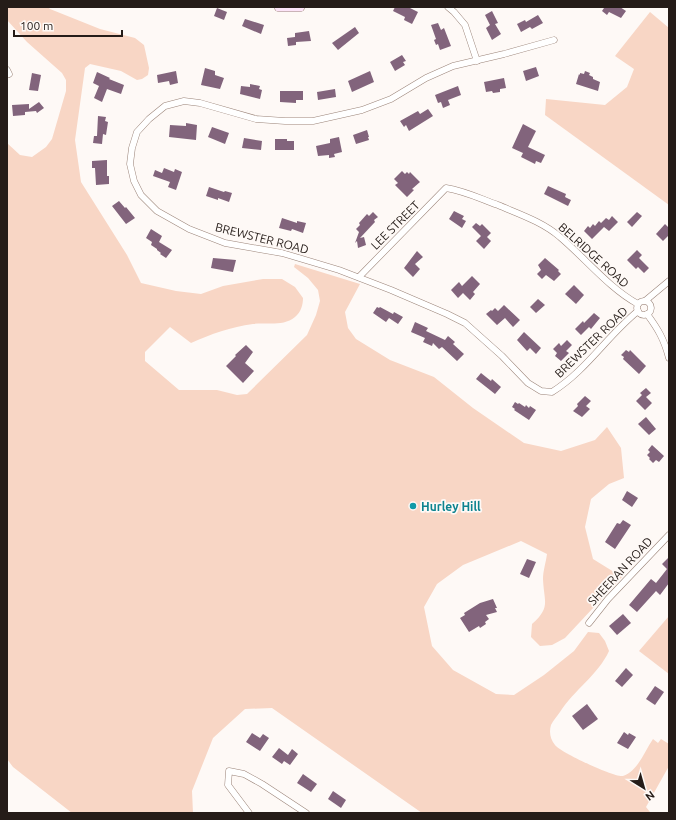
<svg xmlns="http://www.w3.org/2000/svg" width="676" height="820" font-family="Ubuntu,sans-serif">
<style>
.green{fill:#f8d6c5}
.building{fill:#82647c}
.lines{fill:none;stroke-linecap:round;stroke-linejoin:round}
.street-casing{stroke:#9b8479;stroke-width:7}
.secondary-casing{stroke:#9b8479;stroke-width:10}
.street{stroke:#fff;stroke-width:6}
.secondary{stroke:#fce4f8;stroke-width:9}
.culture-dot{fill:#0f9aa8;stroke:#fef9f6;stroke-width:1.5}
.labels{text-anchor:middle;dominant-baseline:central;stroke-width:3.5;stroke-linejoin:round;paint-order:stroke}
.street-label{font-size:12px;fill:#251c18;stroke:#fef9f6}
.culture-label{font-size:12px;font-weight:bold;fill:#0d838f;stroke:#fef9f6;text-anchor:start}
</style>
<rect width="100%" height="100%" fill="#fef9f6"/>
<g class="green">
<path d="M7 7H48L50 9 100 29 135 38 144 45 149 68 148 75 142 79 137 80 121 71 90 64 85 68 75 140 81 182 127 255 141 283 176 291 201 294 223 286 263 279H282L295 287 303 298C303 305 301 312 295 317 283 327 267 322 253 324 231 327 211 334 191 343L170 327 145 352V361L179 390H217L237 395 247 394 307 335 316 315 320 301 318 290 308 278 294 267 295 264 360 284 345 312 348 328 356 339 390 360 434 377 473 408 524 443 561 451 595 440 607 427 621 448 624 478 609 484 591 499 585 527 593 559 622 577 565 638 552 645 540 646 531 637 532 624C551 607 544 602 543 579 543 571 546 562 547 554L521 541 463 565 437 584 424 607 432 646 453 670 496 694 514 695 544 675 574 651 588 632 599 633 605 641 609 651C598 675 574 690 560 712 557 716 553 721 551 725 549 732 550 739 555 745 560 752 615 778 623 776 638 771 644 752 653 739L658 743 661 739 669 744V766L646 807 650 812 653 813H422L272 708 245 709 213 738 192 791 193 813H72L13 767 7 759V143L20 155 32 157 46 147 52 139 66 91V80L62 73 27 42 7 20Z"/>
<polygon points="650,12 669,28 669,205 545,115 546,99 605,105 627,87 634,69 615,56"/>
<polygon points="669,616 669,674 639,651"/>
</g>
<g class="building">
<polygon points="395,7 408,7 418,12 412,24 404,20 405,17 393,11"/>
<polygon points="603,7 620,7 626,11 621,18 609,12 607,15 602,11 604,8"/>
<polygon points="217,8 227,12 224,20 214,16"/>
<polygon points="492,11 498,23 495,24 501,34 492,40 486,28 490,25 485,15"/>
<polygon points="538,15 543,23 532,29 530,27 521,32 517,24 525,20 526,22"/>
<polygon points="245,19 264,25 261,34 242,26"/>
<polygon points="438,23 441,30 444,28 451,46 440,50 438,44 436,45 434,40 436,39 431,25"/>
<polygon points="355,27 359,33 338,50 332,43"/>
<polygon points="309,31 311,41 296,42 296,45 288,46 287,38 295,37 295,33"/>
<polygon points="402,55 406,61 403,62 405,65 395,71 390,62"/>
<polygon points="536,67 539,76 526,81 523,71"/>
<polygon points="205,68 215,71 215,75 224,78 220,89 201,85"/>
<polygon points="176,71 178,83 170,85 169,81 158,83 157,75"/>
<polygon points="370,71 374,82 352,92 348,81"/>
<polygon points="585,71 590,73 589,75 593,77 593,79 600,82 598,91 576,84 579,74 580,75 580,73 584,74"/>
<polygon points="97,72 110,78 109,79 124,85 121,94 107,89 102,102 94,98 99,86 93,83"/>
<polygon points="32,73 41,75 38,91 29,90"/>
<polygon points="504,78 506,88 500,89 500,92 493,93 492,91 486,92 484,82"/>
<polygon points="250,84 260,86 259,89 262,90 260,99 240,94 241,86 250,87"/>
<polygon points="458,86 461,95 448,100 450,105 443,108 441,102 438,103 435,95"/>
<polygon points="335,89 336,97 318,100 317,92"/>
<polygon points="280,91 303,91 303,100 296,100 296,103 280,102"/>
<polygon points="39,102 44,108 37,113 36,111 25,112 25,115 13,116 12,105 29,104 29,109"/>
<polygon points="428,109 433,116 409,131 406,125 404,127 400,121 418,111 420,114"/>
<polygon points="98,116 106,117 105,121 108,122 106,135 103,134 102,144 93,143 94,136 97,136"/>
<polygon points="186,123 197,125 196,140 169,137 170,125 186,126"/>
<polygon points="523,124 536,131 528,147 545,155 541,163 536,161 535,164 521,157 523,153 512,148"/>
<polygon points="212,127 229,133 225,144 208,137"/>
<polygon points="367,130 369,137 368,137 369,140 356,144 353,135"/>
<polygon points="339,137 342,152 334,154 335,157 329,158 329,155 318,156 316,146 330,143 330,139"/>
<polygon points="244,138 262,141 261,150 242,148"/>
<polygon points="275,139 287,139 287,141 294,141 294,150 275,150"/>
<polygon points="107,160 107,176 109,176 109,184 96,185 95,168 92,168 92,161"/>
<polygon points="164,168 174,172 175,169 182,172 176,190 168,187 170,182 153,176 155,170 162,173"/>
<polygon points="402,171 405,174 407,172 409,174 410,172 420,182 412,189 414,190 407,197 395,185 398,183 394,179"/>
<polygon points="548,186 566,194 565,197 571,200 568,206 544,194"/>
<polygon points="209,187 224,192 225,191 232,193 229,202 218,198 218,200 206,196"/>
<polygon points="119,201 125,208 126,207 135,218 126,224 112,206"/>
<polygon points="454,211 464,216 462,219 466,221 462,228 449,219"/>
<polygon points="373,212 378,217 374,220 375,222 360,238 364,237 366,245 358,248 357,241 355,243 359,232 356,229 360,225 359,223 367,214 369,216"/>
<polygon points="637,212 642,216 632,227 627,222"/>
<polygon points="612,216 618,222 609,231 604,227 592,239 584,231 588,226 590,228 593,224 595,226 599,221 601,223 606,218 609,220"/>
<polygon points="282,218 297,223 297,221 306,223 303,233 292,229 291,231 279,228"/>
<polygon points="476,223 480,226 482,224 491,233 487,237 491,241 484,249 476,241 481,236 472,227"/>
<polygon points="665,224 669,228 669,235 663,241 656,234"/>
<polygon points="151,229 162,236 159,242 172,250 166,258 160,254 161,253 157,250 157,249 151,245 152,242 146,238"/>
<polygon points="637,250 642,255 639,258 649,268 644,273 638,267 636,269 627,260"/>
<polygon points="417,251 423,257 415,264 420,269 413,277 404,268"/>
<polygon points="213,258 236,260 233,272 211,268"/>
<polygon points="545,258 559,270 558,271 561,274 554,281 546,275 542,279 537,274 541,270 538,265"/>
<polygon points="472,276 480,284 473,292 475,294 470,300 463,293 458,298 451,290 459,282 462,286"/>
<polygon points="574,285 584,295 576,304 565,294"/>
<polygon points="538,299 545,305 536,313 530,307"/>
<polygon points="504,305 520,320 513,327 505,318 497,325 486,314 491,310 492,311 495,308 498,311"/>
<polygon points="377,307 379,308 380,307 393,314 394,312 403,317 398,324 389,318 386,322 373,313"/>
<polygon points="594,313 600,318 591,329 589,327 581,335 575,329 583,321 584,323"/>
<polygon points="415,322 428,328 426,331 445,340 448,336 455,342 453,344 464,354 457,361 442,347 439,349 433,343 432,346 423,342 425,338 411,332"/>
<polygon points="524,332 541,348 536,354 530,348 527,351 517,340"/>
<polygon points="567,340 572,345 566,351 569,353 561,361 555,356 557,353 553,349 559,343 561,346"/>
<polygon points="246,345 253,352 245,363 254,371 243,383 226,366 236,356 235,355"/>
<polygon points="626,350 629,352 630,350 646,366 639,374 623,359 624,357 621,355"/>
<polygon points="481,373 491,381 492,379 501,387 495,394 476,379"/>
<polygon points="646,388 651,393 646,397 652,403 645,410 636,401 642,395 640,393"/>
<polygon points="585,396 591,401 586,406 590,409 582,417 573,411 578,406 577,404"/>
<polygon points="515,402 518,404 519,403 525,407 526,405 529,408 530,406 536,410 529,420 514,410 515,409 512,407"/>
<polygon points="646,417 656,429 649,435 638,424"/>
<polygon points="652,445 664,456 659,462 656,460 653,463 649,459 650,458 647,455 650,452 648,450"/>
<polygon points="627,491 638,498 632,507 622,500"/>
<polygon points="623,520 631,525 615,549 605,542 617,523 620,524"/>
<polygon points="669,557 669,583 660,595 656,591 637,612 629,605 651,579 656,583 667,569 662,564"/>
<polygon points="527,559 536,562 529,578 520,574"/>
<polygon points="493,599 497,608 495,608 497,612 486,615 489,619 485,622 486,624 480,628 479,626 469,632 460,618 465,615 464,613 480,603"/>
<polygon points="623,614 631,623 617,635 609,626"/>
<polygon points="626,668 633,675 622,687 615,681"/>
<polygon points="655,686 664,692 655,705 646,699"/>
<polygon points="587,704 598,719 583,730 572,716"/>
<polygon points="624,732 628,735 629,733 636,737 628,749 617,743"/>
<polygon points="252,733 260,738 263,734 269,738 260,751 246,742"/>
<polygon points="279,748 288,755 292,749 298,754 290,765 284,761 282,764 272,757"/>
<polygon points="303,774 317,784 311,792 297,783"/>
<polygon points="333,791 346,800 341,808 328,799"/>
</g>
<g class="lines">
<g class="street-casing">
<g id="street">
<polyline points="448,7 454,12 465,25 477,61"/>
<path d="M554 40 504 54 453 66 426 78 391 99 362 110 313 121H285L256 119 200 103 184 101 165 106 149 119 137 132 132 148 130 164 134 181 141 195 157 211 189 229 225 243 282 253 339 270 391 290 447 314 465 323 502 356 528 383 541 391 552 392C586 371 607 336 638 311"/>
<polyline points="7,70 9,74"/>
<path d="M359 277 446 188C465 191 481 199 498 205 519 214 543 222 560 237 585 258 610 289 638 304"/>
<circle cx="644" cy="308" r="7"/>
<polyline points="645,301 669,281"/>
<path d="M647 314C658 329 664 339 669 358"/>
<polyline points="589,623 608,599 669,535"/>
<polyline points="249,813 228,785 229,771 244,774 262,784 306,813"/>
</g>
</g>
<g class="secondary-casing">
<polyline id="secondary" points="279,7 300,7"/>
</g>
<use href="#street" class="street"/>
<use href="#secondary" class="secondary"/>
</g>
<circle class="culture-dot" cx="413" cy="506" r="4"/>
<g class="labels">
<g class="street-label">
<text transform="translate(395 225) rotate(-45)">LEE STREET</text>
<text transform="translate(262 238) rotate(14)">BREWSTER ROAD</text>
<text transform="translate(594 255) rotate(42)">BELRIDGE ROAD</text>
<text transform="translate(591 342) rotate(-44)">BREWSTER ROAD</text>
<text transform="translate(620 571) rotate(-47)">SHEERAN ROAD</text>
</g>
<g class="culture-label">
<text x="421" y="506">Hurley Hill</text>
</g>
</g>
<rect width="676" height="820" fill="none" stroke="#251c18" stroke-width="16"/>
<g transform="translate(644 788) rotate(143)" stroke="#fef9f6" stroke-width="3" paint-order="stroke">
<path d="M0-3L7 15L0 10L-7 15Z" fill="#251c18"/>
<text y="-6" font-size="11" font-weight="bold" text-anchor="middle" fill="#251c18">N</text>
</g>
<path d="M14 30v6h108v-6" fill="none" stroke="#251c18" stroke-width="2"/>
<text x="20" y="30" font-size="12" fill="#251c18" stroke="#fef9f6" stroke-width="3" paint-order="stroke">100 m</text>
</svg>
